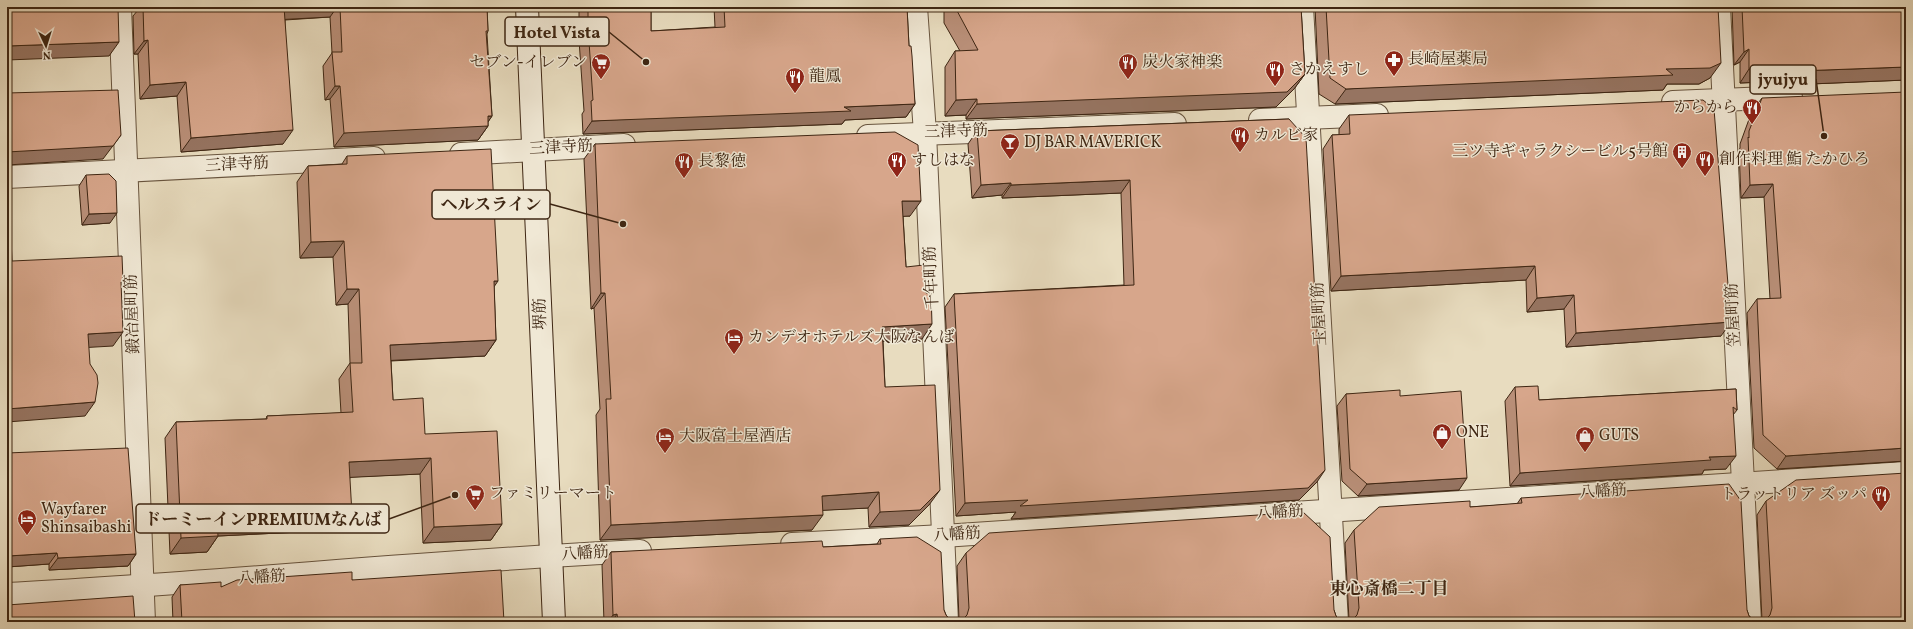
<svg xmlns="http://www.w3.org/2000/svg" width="1913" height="629" font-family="Vollkorn,'Noto Serif JP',serif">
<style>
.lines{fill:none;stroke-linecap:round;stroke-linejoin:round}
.minor-casing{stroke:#68543e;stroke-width:24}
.secondary-casing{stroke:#3e2613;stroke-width:24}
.minor{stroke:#f0e8d5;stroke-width:22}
.secondary{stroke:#f0e8d5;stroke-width:22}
.wall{fill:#b98f78;stroke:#3e2613}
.shaded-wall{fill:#967461;stroke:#3e2613}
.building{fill:#d7a68b;stroke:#3e2613}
.labels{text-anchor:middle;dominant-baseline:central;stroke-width:3;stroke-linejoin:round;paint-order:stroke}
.poi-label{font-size:16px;fill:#3e2613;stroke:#f0e8d5;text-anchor:start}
.street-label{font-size:16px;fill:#3e2613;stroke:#f0e8d5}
.neighbourhood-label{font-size:17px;font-weight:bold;fill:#3e2613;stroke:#f0e8d5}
.leader{fill:none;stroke:#3e2613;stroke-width:1.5}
.callout-dot{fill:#3e2613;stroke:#f0e8d5;stroke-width:1.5}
.callout{fill:#f0e8d5;stroke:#3e2613;stroke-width:1.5}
.callout-label{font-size:17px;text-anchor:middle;font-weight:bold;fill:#3e2613}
</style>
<rect width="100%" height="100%" fill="#e8dcbf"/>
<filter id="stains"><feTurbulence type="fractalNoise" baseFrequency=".005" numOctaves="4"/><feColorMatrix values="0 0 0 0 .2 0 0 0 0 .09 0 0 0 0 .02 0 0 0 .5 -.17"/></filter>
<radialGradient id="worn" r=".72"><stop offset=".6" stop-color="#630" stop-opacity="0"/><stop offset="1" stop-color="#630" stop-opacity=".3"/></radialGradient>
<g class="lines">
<g class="minor-casing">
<g id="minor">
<polyline points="120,7 144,622"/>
<polyline points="916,7 925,133 947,622"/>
<polyline points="1302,7 1337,622"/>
<polyline points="1719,7 1750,622"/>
<polyline points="1673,102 1791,97"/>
<polyline points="1260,120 1377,115"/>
<polyline points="868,136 1175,124"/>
<polyline points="461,154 624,145"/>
<polyline points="7,177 374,158"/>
<polyline points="792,544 943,536 1906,473"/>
<path d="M7 594C218 583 429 561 640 551"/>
</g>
</g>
<g class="secondary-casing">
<polyline id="secondary" points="527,7 554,622"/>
</g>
<use href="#minor" class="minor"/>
<use href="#secondary" class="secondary"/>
</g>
<g class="wall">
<polygon points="137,7 487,7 488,31 487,34 492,116 488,122 488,126 478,140 334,147 330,99 325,100 323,66 332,53 330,17 285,20 283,144 181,152 177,96 140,99 138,54 134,54 133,16 138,10"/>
<polygon points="579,7 651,7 651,31 715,27 714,7 907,7 909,46 915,104 906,117 845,120 842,124 583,134 582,114 584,111 579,40"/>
<polygon points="944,7 1301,7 1305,74 1294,89 1276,107 966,119 966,115 945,116 945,67 955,51 960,51 944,23"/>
<polygon points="1315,7 1718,7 1710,78 1699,84 1667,84 1663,90 1335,104 1319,94"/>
<polygon points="1732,7 1906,7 1906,80 1762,86 1763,82 1740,83 1740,62 1734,65"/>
<polygon points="1762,98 1905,461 1777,469 1754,448 1747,313 1757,299 1770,299 1764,197 1741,198 1739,150 1740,148 1740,144 1752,111"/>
<polygon points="1349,115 1721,336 1566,347 1564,309 1527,312 1526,280 1331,291 1323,149 1332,135 1339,135 1339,129"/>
<polygon points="1289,119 1317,482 1299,500 1011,519 1016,512 956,516 945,307 954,294 1124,285 1121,193 1002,198 1002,195 972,198 968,144 977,131"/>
<polygon points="595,144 910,216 903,216 906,267 922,339 883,341 885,387 929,505 909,525 869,527 868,508 823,510 812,530 600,540 596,415 600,409 594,308 591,309 584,159"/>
<polygon points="347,156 494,286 496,340 485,356 391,361 393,400 425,434 502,524 491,540 423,543 420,474 350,477 340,530 218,536 207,552 170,554 165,438 176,422 266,419 267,416 341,413 339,379 350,363 348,304 336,305 333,257 300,258 297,182 308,166 342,164"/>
<polygon points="86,175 110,223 82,225 79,186"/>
<polygon points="1515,387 1539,400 1736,389 1737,410 1733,415 1726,469 1704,470 1702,474 1510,486 1505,401"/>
<polygon points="1346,394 1400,396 1459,490 1358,496 1342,481 1337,406"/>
<polygon points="7,453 136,554 128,566 49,570 49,564 7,567"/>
<polygon points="1521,498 1747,610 1749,616 1754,620 1760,621 1762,620 1757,515 1766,501 1906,622 604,622 602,565 611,552 823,547 877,544 880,539 944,610 946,615 950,620 957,621 959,620 957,566 966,553 1334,610 1336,616 1340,620 1347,621 1349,620 1345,543 1354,530 1470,507 1517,504"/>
<polygon points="352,580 504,622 173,622 172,597 180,585 221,587"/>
</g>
<g class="shaded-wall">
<polygon points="283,7 337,7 330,17 274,20"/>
<polygon points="148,40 138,54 134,54 144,41"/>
<polygon points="119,42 109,56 7,60 7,46"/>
<polygon points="1749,49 1740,62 1734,65 1744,52"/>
<polygon points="1721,63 1710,78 1699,84 1667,84 1663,90 1335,104 1346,89 1666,69"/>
<polygon points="1906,67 1906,80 1762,86 1771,72"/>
<polygon points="1749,69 1772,69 1763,82 1740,83"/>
<polygon points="1305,74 1294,89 1276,107 966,119 977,104"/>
<polygon points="186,82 177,96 140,99 150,85"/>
<polygon points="335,86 340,86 330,99 325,100"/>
<polygon points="977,99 966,115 945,116 956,100"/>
<polygon points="915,104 906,117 845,120 842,124 583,134 592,121 844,107"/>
<polygon points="492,116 485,126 488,126 478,140 334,147 344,133"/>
<polygon points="293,130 283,144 181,152 191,138"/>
<polygon points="121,135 103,159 7,165 7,152"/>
<polygon points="1130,180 1121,193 1002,198 1011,185"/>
<polygon points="1011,183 1002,195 972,198 981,185"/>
<polygon points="1773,184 1764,197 1741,198 1750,185"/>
<polygon points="902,201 921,201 910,216 892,217"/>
<polygon points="117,213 110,223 82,225 89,214"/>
<polygon points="344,241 333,257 300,258 311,242"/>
<polygon points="1535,266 1526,280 1331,291 1341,276"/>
<polygon points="494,281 498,281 487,297"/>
<polygon points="347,289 359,289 348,304 336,305"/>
<polygon points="601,293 605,293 594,308 591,309"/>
<polygon points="1574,295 1564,309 1527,312 1537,298"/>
<polygon points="1731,322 1721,336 1566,347 1576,333"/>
<polygon points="932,324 922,339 871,342 882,327"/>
<polygon points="123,332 113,346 78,348 88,334"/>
<polygon points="496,340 485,356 379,361 390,345"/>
<polygon points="95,402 85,416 7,422 7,409"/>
<polygon points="1906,448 1906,461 1777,469 1786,456"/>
<polygon points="1736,456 1726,469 1704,470 1702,474 1510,486 1520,473 1709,457"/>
<polygon points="431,458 420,474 338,478 349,462"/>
<polygon points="1325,470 1317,482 1299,500 1011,519 1016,512 956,516 965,503"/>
<polygon points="1467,478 1459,490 1358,496 1367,484"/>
<polygon points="940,490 929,505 909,525 869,527 880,512"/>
<polygon points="879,492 868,508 811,511 822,496"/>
<polygon points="352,514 340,530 218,536 207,552 170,554 181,538 217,521"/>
<polygon points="823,515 812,530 600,540 611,525"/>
<polygon points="502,524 491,540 423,543 434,527"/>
<polygon points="57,553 49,564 7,567 7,557 8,556"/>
<polygon points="136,554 128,566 49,570 58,558"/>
<polygon points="617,614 612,622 608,622 613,615"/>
<polygon points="618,620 621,620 619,622 616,622"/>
</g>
<g class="building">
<polygon points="30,7 118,7 119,42 7,46 7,8"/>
<polygon points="143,7 284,7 293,130 191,138 186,82 150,85 148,40 144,41"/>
<polygon points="340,7 487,7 488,31 486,31 492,116 488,116 488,126 344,133 340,86 335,86 332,52 342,52"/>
<polygon points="588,7 651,7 651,31 725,27 724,7 907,7 909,46 911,46 912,56 915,104 844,107 851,111 592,121 591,101 593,100 588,27"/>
<polygon points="955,7 1301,7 1305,74 1287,92 977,104 977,99 956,100 955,51 978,50"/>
<polygon points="1326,7 1718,7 1721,63 1710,68 1666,69 1673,75 1346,89 1330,78"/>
<polygon points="1742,7 1906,7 1906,67 1771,72 1772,69 1749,69 1749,49 1744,52"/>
<polygon points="118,90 121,135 113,146 7,152 7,93"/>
<polygon points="1906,92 1906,448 1786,456 1763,435 1757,299 1781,298 1773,184 1750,185 1748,137 1749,138 1749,131 1762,98"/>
<polygon points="1703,100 1714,109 1731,322 1576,333 1574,295 1537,298 1535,266 1341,276 1332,135 1350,134 1349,115"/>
<polygon points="1289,119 1306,138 1325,470 1308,488 1020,506 1028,500 965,503 954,294 1134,285 1130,180 1011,185 1011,183 981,185 977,131"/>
<polygon points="895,132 918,145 921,201 902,201 906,267 924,265 926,293 931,293 932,324 882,327 885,387 935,385 940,490 920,510 880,512 879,492 822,496 823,515 611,525 606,399 611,399 605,293 601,293 595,144"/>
<polygon points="491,149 498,281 494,281 496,340 390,345 393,400 423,398 425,434 497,431 502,524 434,527 431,458 349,462 352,514 217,521 218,536 181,538 176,422 267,419 267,416 353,412 350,363 362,363 359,289 347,289 344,241 311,242 308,166 347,164 347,156"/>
<polygon points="7,169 8,171 12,261 122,256 123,281 121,282 123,332 88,334 90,364 97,375 98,383 95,402 7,409"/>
<polygon points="109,174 116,181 117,213 89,214 86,175"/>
<polygon points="1538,386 1539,400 1736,389 1737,410 1733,407 1736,456 1709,457 1711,460 1520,473 1515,387"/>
<polygon points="1400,390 1400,396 1461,391 1467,478 1367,484 1350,469 1346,394"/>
<polygon points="128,448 136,554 58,558 57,553 8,556 8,561 7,561 7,453"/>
<polygon points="1906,473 1906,622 621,622 621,620 618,620 617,614 613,615 611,552 822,541 823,547 881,544 880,539 917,537 941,552 944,610 946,615 950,620 957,621 963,619 967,615 969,608 966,553 989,533 1303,512 1330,537 1334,610 1336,616 1340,620 1347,621 1353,619 1357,615 1359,608 1354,530 1379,507 1470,501 1470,507 1522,503 1521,498 1729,484 1741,501 1747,610 1749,616 1754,620 1760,621 1766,619 1770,615 1772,608 1766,501 1796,480"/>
<polygon points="501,570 504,622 182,622 180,585 221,582 221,587 237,580 352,572 352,580"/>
<polygon points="133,596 135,622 7,622 7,605"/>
</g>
<defs>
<g id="pharmacy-pin" transform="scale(1)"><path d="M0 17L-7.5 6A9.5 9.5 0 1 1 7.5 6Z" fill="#8f2418" stroke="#f0e8d5"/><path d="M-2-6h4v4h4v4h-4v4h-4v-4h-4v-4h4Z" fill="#fff"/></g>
<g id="supermarket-pin" transform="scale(1)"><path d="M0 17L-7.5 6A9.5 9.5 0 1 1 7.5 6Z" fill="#8f2418" stroke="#f0e8d5"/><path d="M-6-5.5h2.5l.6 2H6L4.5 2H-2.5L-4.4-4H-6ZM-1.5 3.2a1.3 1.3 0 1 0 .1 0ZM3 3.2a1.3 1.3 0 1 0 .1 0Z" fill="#fff"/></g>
<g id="restaurant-pin" transform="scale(1)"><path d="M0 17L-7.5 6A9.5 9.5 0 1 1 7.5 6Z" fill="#8f2418" stroke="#f0e8d5"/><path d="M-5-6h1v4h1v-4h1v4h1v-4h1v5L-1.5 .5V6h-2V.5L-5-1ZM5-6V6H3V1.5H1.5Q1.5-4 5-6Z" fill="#fff"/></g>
<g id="bar-pin" transform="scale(1)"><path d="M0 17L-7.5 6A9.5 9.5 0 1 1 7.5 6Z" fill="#8f2418" stroke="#f0e8d5"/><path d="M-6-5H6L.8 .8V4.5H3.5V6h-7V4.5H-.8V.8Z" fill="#fff"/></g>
<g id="building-pin" transform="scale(1)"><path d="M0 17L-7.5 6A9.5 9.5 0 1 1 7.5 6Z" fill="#8f2418" stroke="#f0e8d5"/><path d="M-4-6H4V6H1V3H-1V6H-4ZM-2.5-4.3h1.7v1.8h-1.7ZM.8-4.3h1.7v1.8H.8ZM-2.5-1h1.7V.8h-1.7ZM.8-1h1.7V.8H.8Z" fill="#fff"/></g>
<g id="hotel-pin" transform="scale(1)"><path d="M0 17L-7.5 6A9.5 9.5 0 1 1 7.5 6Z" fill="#8f2418" stroke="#f0e8d5"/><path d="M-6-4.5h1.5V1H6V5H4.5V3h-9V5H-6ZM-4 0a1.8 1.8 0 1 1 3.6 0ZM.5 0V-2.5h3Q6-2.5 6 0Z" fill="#fff"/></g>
<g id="shop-pin" transform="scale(1)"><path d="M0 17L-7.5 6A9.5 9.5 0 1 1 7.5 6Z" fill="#8f2418" stroke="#f0e8d5"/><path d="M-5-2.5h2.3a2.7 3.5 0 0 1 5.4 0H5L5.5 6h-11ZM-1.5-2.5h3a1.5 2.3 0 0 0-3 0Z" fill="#fff"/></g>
</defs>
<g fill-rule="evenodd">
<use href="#pharmacy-pin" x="1394" y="60"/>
<use href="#supermarket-pin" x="601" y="63"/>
<use href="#restaurant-pin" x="1128" y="63"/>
<use href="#restaurant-pin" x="1275" y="70"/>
<use href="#restaurant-pin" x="795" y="77"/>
<use href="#restaurant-pin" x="1752" y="108"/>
<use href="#restaurant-pin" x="1240" y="136"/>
<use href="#bar-pin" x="1010" y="143"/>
<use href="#building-pin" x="1682" y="152"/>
<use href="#restaurant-pin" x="1705" y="160"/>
<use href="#restaurant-pin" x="897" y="161"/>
<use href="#restaurant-pin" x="684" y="162"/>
<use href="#hotel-pin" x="734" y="338"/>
<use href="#shop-pin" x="1442" y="433"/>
<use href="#shop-pin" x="1585" y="436"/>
<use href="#hotel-pin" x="665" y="437"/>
<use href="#supermarket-pin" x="475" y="494"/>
<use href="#restaurant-pin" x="1881" y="495"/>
<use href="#hotel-pin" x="27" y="519"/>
</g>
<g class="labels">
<g class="poi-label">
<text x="1408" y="60">長崎屋薬局</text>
<text x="587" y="63" text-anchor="end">セブン-イレブン</text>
<text x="1142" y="63">炭火家神楽</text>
<text x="1289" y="70">さかえすし</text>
<text x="809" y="77">龍鳳</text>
<text x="1738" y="108" text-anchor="end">からから</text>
<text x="1254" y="136">カルビ家</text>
<text x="1024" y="143">DJ BAR MAVERICK</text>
<text x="1668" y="152" text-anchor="end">三ツ寺ギャラクシービル5号館</text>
<text x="1719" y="160">創作料理 鮨 たかひろ</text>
<text x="911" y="161">すしはな</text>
<text x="698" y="162">長黎徳</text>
<text x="748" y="338">カンデオホテルズ大阪なんば</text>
<text x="1456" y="433">ONE</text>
<text x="1599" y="436">GUTS</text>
<text x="679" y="437">大阪富士屋酒店</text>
<text x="489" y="494">ファミリーマート</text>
<text x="1867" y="495" text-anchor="end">トラットリア ズッパ</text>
<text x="41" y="510">Wayfarer<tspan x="41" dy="18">Shinsaibashi</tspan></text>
</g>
<g class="street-label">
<text transform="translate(956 132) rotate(-2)">三津寺筋</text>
<text transform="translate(561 148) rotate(-3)">三津寺筋</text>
<text transform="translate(237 165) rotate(-3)">三津寺筋</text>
<text transform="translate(932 278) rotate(-93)">千年町筋</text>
<text transform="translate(133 314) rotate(-92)">鍛冶屋町筋</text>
<text transform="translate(541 314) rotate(-92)">堺筋</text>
<text transform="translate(1320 314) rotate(-93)">玉屋町筋</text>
<text transform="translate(1734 315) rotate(-93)">笠屋町筋</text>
<text transform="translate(1603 492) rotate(-4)">八幡筋</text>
<text transform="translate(1280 513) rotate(-4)">八幡筋</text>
<text transform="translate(957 535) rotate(-4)">八幡筋</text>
<text transform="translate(585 554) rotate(-4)">八幡筋</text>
<text transform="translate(262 578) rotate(-4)">八幡筋</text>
</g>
<g class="neighbourhood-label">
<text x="1389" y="589">東心斎橋二丁目</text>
</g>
</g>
<path class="leader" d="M646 62L609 32M1824 136L1816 79M623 224L550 204M455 495L389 519"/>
<g class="callout-dot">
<circle cx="646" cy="62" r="4"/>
<circle cx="1824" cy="136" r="4"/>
<circle cx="623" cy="224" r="4"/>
<circle cx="455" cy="495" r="4"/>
</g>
<g class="callout">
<rect x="505" y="17" width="104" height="29" rx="4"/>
<rect x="1750" y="65" width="66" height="29" rx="4"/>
<rect x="432" y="190" width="118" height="29" rx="4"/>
<rect x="136" y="504" width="253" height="29" rx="4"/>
</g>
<g class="callout-label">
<text x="557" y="38">Hotel Vista</text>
<text x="1783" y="85">jyujyu</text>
<text x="491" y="210">ヘルスライン</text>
<text x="263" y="525">ドーミーインPREMIUMなんば</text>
</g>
<rect width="1913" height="629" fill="none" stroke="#e8dcbf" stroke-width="24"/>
<rect x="8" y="8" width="1897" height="613" fill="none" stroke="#3e2613" stroke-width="2"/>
<rect x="12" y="12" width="1889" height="605" fill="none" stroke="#3e2613"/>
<g transform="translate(46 46) rotate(176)" stroke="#f0e8d5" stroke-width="3" paint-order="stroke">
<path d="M0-3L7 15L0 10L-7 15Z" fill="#3e2613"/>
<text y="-6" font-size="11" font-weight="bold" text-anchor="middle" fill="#3e2613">N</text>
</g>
<rect width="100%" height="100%" filter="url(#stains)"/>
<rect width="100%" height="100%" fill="url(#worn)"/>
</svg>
